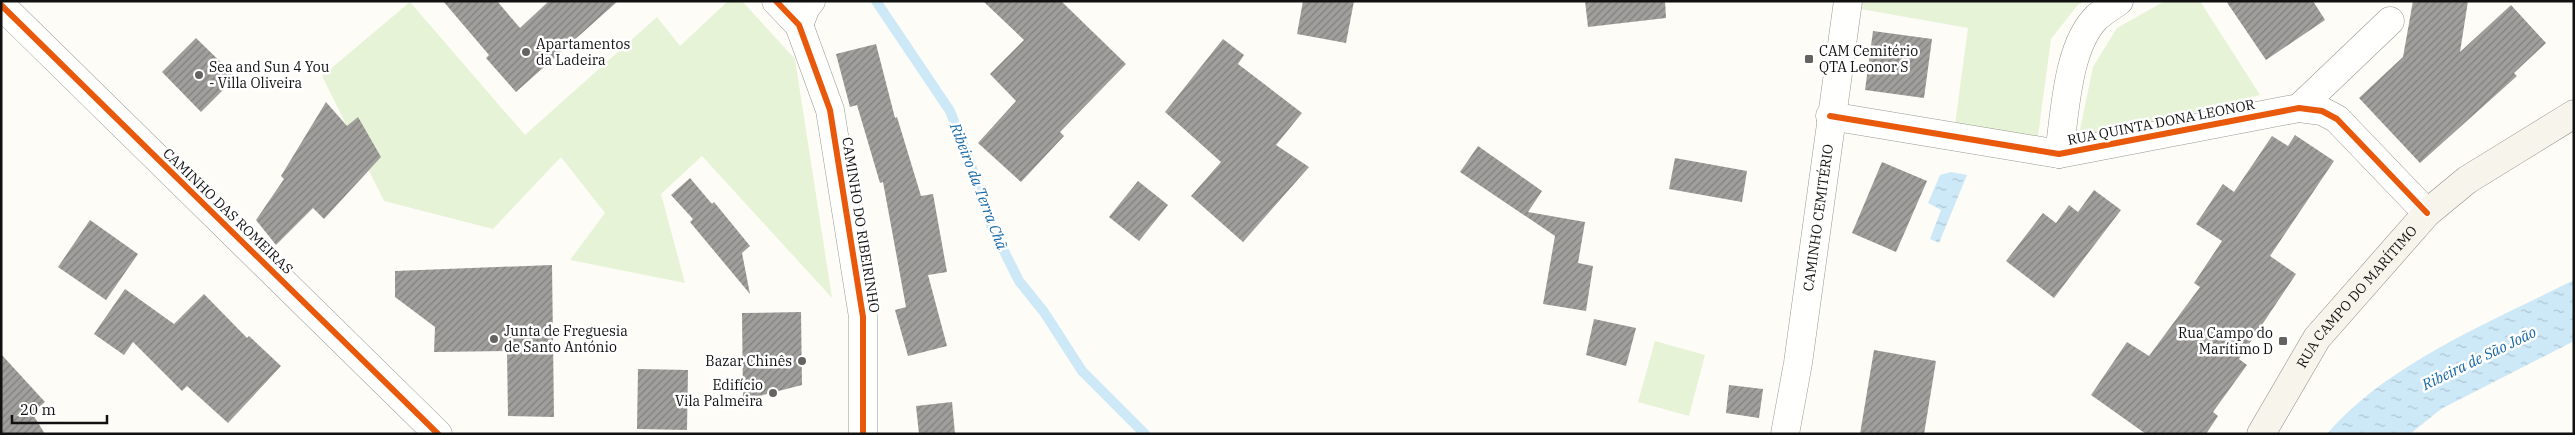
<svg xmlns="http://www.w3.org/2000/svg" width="2575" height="435" font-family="'IBM Plex Serif',serif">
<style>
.grass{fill:#e7f3d7}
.water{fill:url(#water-ripples)}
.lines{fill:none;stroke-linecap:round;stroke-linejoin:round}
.stream{stroke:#cde8f7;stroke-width:10}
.building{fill:url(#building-hatch)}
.minor-casing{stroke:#979795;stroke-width:29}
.tertiary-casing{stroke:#979795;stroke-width:29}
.secondary-casing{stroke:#8e8d8b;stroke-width:29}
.minor{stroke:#fffffe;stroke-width:28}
.tertiary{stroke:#fffffe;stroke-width:28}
.secondary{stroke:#f6f4eb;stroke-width:28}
.cycleway-casing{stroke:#fff;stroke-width:9}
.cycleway{stroke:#e8590c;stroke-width:6}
.poi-dot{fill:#646362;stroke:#fff;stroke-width:2}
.labels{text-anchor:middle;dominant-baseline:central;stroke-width:5;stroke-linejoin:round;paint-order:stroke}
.poi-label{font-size:14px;fill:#111;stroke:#fff;text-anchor:start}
.street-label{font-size:14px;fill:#111;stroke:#fff}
.water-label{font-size:15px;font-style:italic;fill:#1768a6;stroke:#fff}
</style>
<defs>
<pattern id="water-ripples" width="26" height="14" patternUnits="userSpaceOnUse" patternTransform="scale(1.25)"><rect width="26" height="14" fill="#cde8f7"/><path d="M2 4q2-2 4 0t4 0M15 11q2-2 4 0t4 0" fill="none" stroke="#afc6d3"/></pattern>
<pattern id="building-hatch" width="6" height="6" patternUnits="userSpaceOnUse" patternTransform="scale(1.25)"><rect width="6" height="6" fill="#a19f9c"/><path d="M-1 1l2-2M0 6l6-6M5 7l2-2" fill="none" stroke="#82807e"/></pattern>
</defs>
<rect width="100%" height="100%" fill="#fdfcf7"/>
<g class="grass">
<polygon points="728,1 742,1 795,59 832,298 702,156 661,194 685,283 570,260 605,213 561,157 493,229 384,201 322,76 410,2 525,135 657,17 680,46"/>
<polygon points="1856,1 2084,1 2077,6 2051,39 2037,143 1954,132 1968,28 1855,8"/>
<polygon points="2165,1 2200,1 2260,95 2077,144 2093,67 2117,28"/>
<polygon points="1655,341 1705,355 1689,416 1638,402"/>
</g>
<g class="water">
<polygon points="1951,172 1967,175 1939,243 1930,239 1941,210 1928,203 1940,175"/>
<path d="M2574 280V341L2441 409 2410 434H2327C2388 363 2491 322 2574 280Z"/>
</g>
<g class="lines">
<polyline class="stream" points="876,1 950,111 970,162 991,225 1019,281 1044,312 1082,371 1145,434"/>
</g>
<g class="building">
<polygon points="443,1 497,1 520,28 549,1 618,1 516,92 486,58 489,55"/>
<polygon points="983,1 1061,1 1126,64 1060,132 1064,136 1021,182 978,143 1016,101 990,74 1024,40"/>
<polygon points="1303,1 1354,1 1346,43 1297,34"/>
<polygon points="1585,1 1665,1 1666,18 1588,27"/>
<polygon points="2226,1 2313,1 2325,20 2266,60"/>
<polygon points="2413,1 2468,1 2460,52 2511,5 2546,43 2514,73 2517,76 2420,163 2359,98 2403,57"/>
<polygon points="1873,31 1932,39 1924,98 1865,90"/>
<polygon points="196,38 236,77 201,112 162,72"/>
<polygon points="1223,39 1244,55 1238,64 1302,113 1276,145 1309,167 1243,242 1191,196 1221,162 1165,112"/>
<polygon points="876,44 895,118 897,117 921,196 933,194 947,272 928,275 947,346 908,356 895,310 906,307 883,182 880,183 857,105 850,107 836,54"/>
<polygon points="326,102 347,126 358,117 381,157 324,219 313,208 276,245 256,220 284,179 281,176"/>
<polygon points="2295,135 2334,161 2270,256 2296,274 2239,359 2247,365 2213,412 2218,416 2206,434 2146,434 2091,395 2127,342 2149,356 2200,287 2194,283 2222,241 2196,224 2223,184 2234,192 2272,136 2288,146"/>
<polygon points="1478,146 1542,191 1528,212 1585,222 1578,263 1593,266 1586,311 1543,304 1555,236 1460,172"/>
<polygon points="1675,158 1747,171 1742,202 1669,189"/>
<polygon points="1882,162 1927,181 1896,252 1852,233"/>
<polygon points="690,178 712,204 714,202 750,246 742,253 750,294 690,222 693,219 671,195"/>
<polygon points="1138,181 1168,205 1139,241 1109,217"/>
<polygon points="2094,190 2121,210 2054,298 2006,261 2043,213 2056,223 2069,205 2078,212"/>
<polygon points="90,220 138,254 106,300 58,267"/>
<polygon points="552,265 554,417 508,416 507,351 434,352 435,327 395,297 395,271"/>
<polygon points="125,289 174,324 204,294 247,338 249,336 281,366 228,423 187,386 182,391 133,342 124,355 94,334"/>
<polygon points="801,312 802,385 743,400 742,313"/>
<polygon points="1594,319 1636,328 1626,366 1586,355"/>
<polygon points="1874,350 1936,361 1924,434 1860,434"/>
<polygon points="1,354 45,402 32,413 45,434 1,434"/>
<polygon points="638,369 688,370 687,430 637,429"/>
<polygon points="1729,385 1763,389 1759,418 1726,413"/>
<polygon points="952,402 955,434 919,434 916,406"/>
</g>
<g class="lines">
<g class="minor-casing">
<g id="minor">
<polyline points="776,1 799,25 830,110 863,317 863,434"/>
<polyline points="799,25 806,7 811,1"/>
<polyline points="2299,108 2390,21"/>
<polyline points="1830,116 2059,154 2299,108 2322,111 2337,119 2427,213"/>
<path d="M2059 154C2065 114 2067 46 2097 17 2104 11 2112 6 2119 1"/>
<path id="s1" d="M1785 434 1798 363 1848 1"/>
</g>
</g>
<g class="tertiary-casing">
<polyline id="tertiary" points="1,5 438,434"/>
</g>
<g class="secondary-casing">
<g id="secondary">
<path id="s2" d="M2261 434 2317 338 2427 213 2467 180 2574 114"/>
</g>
</g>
<use href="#minor" class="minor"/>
<use href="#tertiary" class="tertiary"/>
<use href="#secondary" class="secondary"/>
<g class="cycleway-casing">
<g id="cycleway">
<polyline points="776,1 799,25 830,110 863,317 863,434"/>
<polyline points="1,5 438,434"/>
<polyline points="1830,116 2059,154 2299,108 2322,111 2337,119 2427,213"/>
</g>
</g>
<use href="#cycleway" class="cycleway"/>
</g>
<g class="poi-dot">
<circle cx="526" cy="52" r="5"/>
<rect x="1804" y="54" width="10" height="10" rx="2.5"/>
<circle cx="199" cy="75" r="5"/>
<circle cx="494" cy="339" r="5"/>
<rect x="2278" y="336" width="10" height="10" rx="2.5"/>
<circle cx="802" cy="361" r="5"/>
<circle cx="773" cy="393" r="5"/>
</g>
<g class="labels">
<g class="poi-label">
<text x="536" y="44">Apartamentos<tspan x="536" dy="16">da Ladeira</tspan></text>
<text x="1819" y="51">CAM Cemitério<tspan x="1819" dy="16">QTA Leonor S</tspan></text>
<text x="209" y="67">Sea and Sun 4 You<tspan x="209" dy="16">- Villa Oliveira</tspan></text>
<text x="504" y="331">Junta de Freguesia<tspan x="504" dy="16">de Santo António</tspan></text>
<text x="2273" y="333" text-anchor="end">Rua Campo do<tspan x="2273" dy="16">Marítimo D</tspan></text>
<text x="792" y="361" text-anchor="end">Bazar Chinês</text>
<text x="763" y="385" text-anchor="end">Edifício<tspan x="763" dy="16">Vila Palmeira</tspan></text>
</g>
<g class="street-label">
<text transform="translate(2161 122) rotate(-11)">RUA QUINTA DONA LEONOR</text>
<text transform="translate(228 211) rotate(44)">CAMINHO DAS ROMEIRAS</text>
<text stroke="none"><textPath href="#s1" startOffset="219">CAMINHO CEMITÉRIO</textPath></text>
<text transform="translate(861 225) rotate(81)">CAMINHO DO RIBEIRINHO</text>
<text stroke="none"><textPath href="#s2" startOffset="168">RUA CAMPO DO MARÍTIMO</textPath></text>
</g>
<g class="water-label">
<text transform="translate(979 186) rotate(69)">Ribeiro da Terra Chã</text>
<text transform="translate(2479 358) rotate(-26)">Ribeira de São João</text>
</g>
</g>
<rect width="2575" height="435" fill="none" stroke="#111111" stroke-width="5"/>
<path d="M12 415v8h95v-8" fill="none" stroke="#111111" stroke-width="2.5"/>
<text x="20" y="415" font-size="15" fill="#111111" stroke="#ffffff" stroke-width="4" paint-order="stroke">20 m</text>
</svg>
